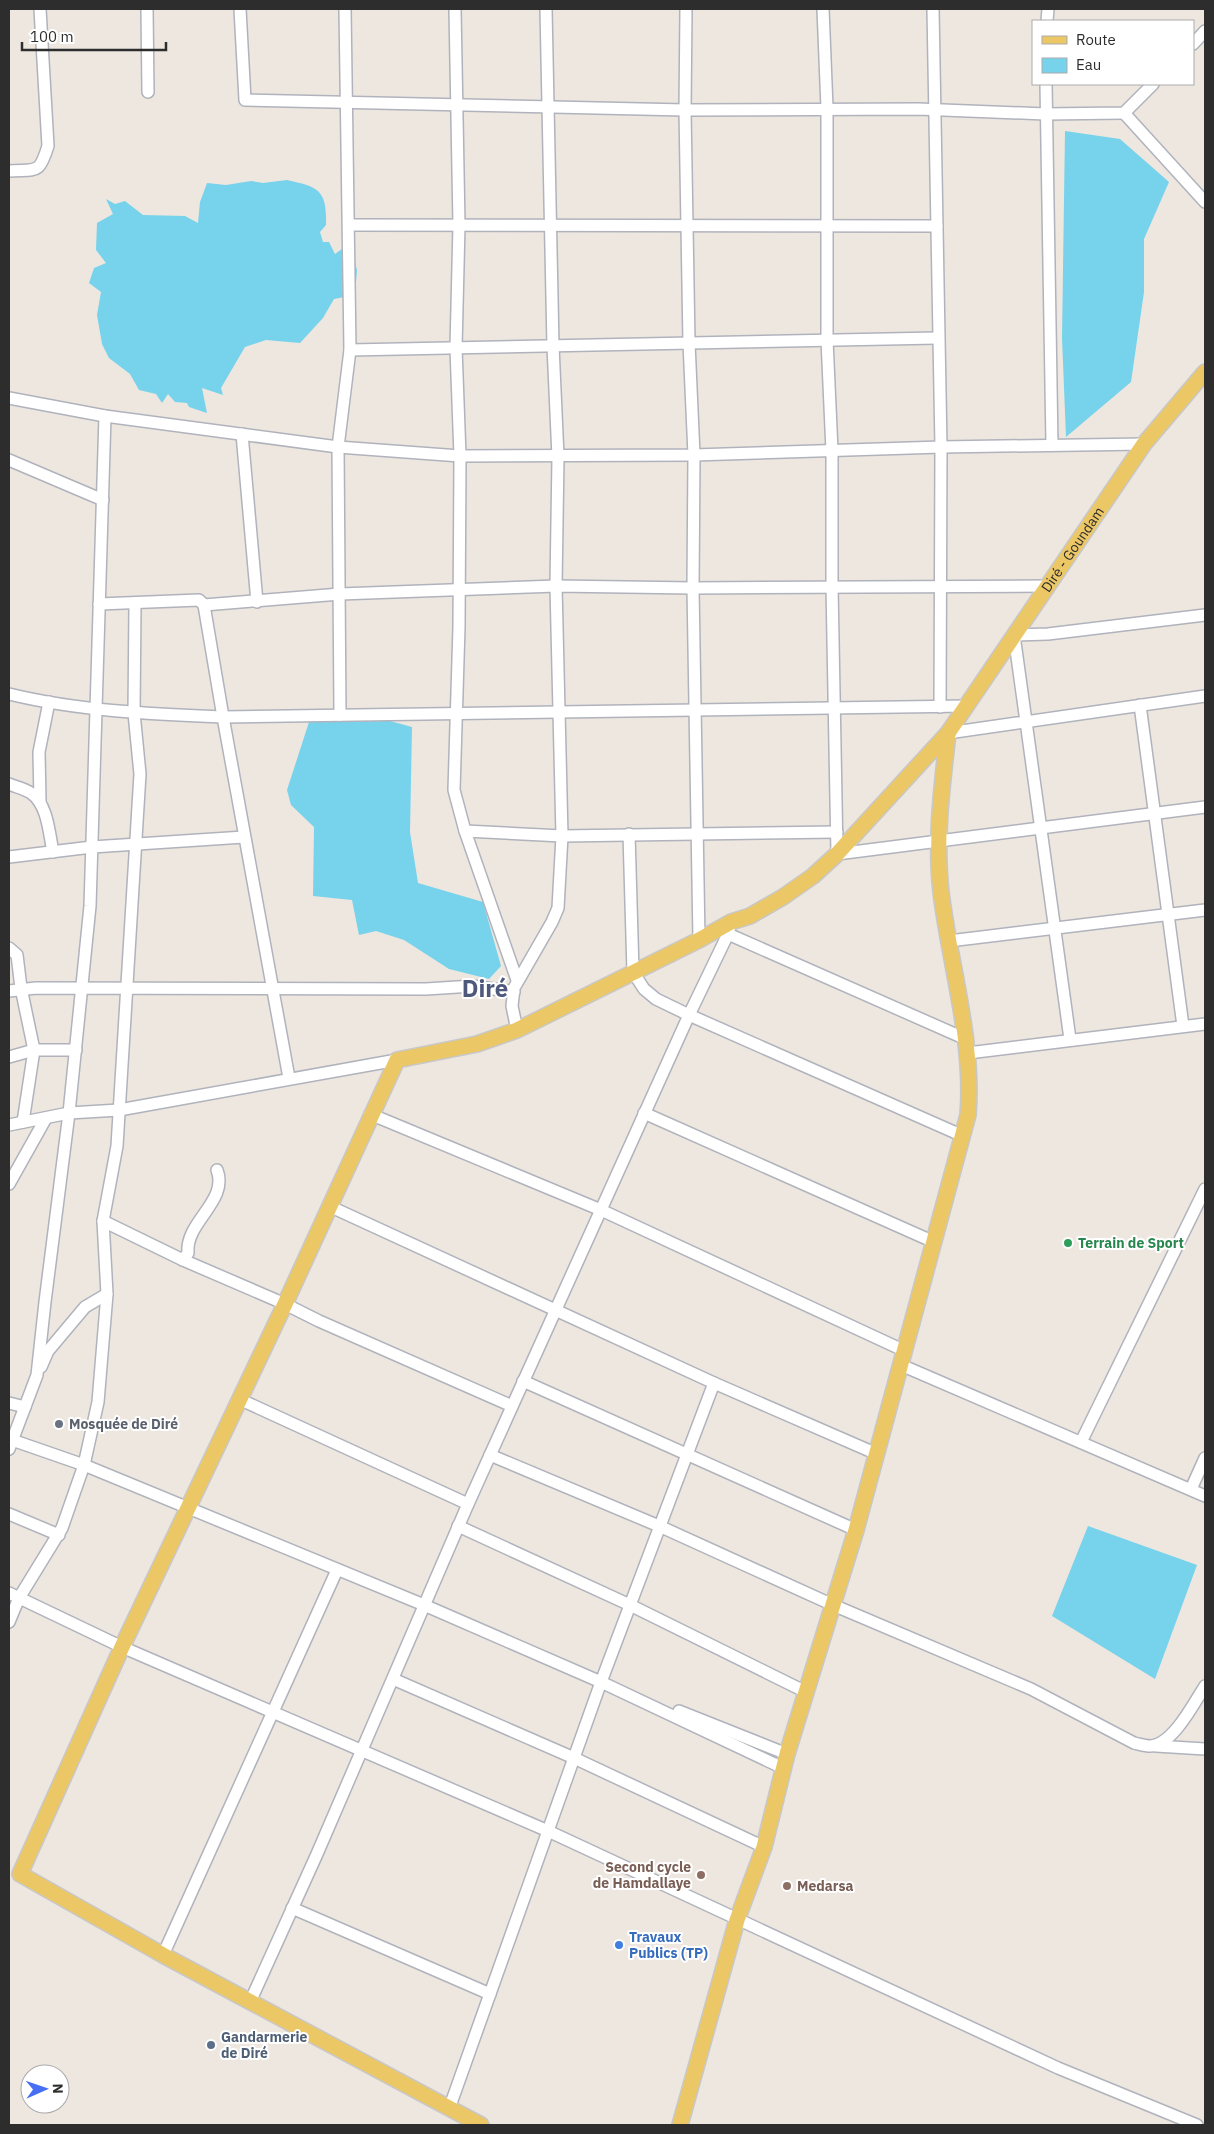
<svg xmlns="http://www.w3.org/2000/svg" width="1214" height="2134" font-family="'IBM Plex Sans',sans-serif">
<style>
.water{fill:#77d2eb}
.lines{fill:none;stroke-linecap:round;stroke-linejoin:round}
.minor-casing{stroke:#b0b3bc;stroke-width:14}
.major-casing{stroke:#c8c8c8;stroke-width:18}
.minor{stroke:#fff;stroke-width:11}
.major{stroke:#ecc766;stroke-width:15}
.leisure-dot{fill:#2e9e5b;stroke:#fff;stroke-width:2}
.worship-dot{fill:#6b7280;stroke:#fff;stroke-width:2}
.education-dot{fill:#8d6e63;stroke:#fff;stroke-width:2}
.shop-dot{fill:#3f7fe0;stroke:#fff;stroke-width:2}
.service-dot{fill:#5c6f8a;stroke:#fff;stroke-width:2}
.labels{text-anchor:middle;dominant-baseline:central;stroke-width:4;stroke-linejoin:round;paint-order:stroke}
.street-label{font-size:14px;fill:#2d2d2d;stroke:#fff}
.leisure-label{font-size:14px;font-weight:bold;fill:#27864d;stroke:#fff;text-anchor:start}
.worship-label{font-size:14px;font-weight:bold;fill:#5b616d;stroke:#fff;text-anchor:start}
.education-label{font-size:14px;font-weight:bold;fill:#785e54;stroke:#fff;text-anchor:end}
.shop-label{font-size:14px;font-weight:bold;fill:#366cbe;stroke:#fff;text-anchor:start}
.service-label{font-size:14px;font-weight:bold;fill:#4e5e75;stroke:#fff;text-anchor:start}
.town-label{font-size:24px;font-weight:bold;fill:#4e587c;stroke:#fff}
</style>
<rect width="100%" height="100%" fill="#ede7e0"/>
<g class="water">
<polygon points="1065,131 1120,139 1169,182 1144,239 1144,292 1131,382 1066,437 1062,338"/>
<path d="M287 180C319 187 327 190 326 225L320 232 323 242H329L335 254 349 244 357 270 355 295 334 299 323 318 300 343 266 340 245 347 221 388 223 395 202 388 207 413 189 407 187 403 175 402 168 394 162 403 156 394 139 390 130 374 109 358 102 344 97 315 101 292 89 283 94 268 106 263 96 250 97 223 113 214 106 199 115 204 125 201 143 215 185 216 198 223 200 202 207 183 226 185 251 181 263 183Z"/>
<polygon points="390,721 412,727 410,832 418,883 483,902 501,966 489,979 449,969 404,940 376,931 359,935 352,900 313,896 314,827 291,805 287,790 309,722"/>
<polygon points="1088,1526 1197,1565 1155,1679 1052,1616"/>
</g>
<g class="lines">
<g class="minor-casing">
<g id="minor">
<polyline points="147,9 148,92"/>
<polyline points="240,9 245,100 685,110 918,109 1045,114 1124,113 1153,84"/>
<polyline points="455,9 459,225 456,348 460,456 459,627 454,790 465,831 517,980"/>
<polyline points="686,9 685,110 689,343 694,455 693,588 699,940"/>
<polyline points="823,9 827,108 827,340 832,451 832,586 837,854 1205,807"/>
<polyline points="933,9 941,447 940,707"/>
<polyline points="1047,21 1048,9"/>
<polyline points="1193,44 1205,31"/>
<polyline points="1046,84 1052,445"/>
<polyline points="1124,113 1205,202"/>
<path d="M9 171C37 169 39 175 48 146L40 9"/>
<polyline points="349,225 937,226"/>
<polyline points="350,350 937,338"/>
<polyline points="9,398 105,416 338,447 460,456 694,455 941,447 1144,444"/>
<polyline points="242,434 257,602"/>
<polyline points="9,460 103,500"/>
<polyline points="99,604 199,600 204,605 223,717 289,1078"/>
<polyline points="204,605 340,594 556,586 693,588 1048,586"/>
<path d="M9 694C79 711 151 714 223 717L967 706"/>
<polyline points="1140,705 1183,1026"/>
<polyline points="340,715 338,447 350,350 345,9"/>
<polyline points="948,733 1205,696"/>
<path d="M9 784C16 787 25 789 31 793 48 805 49 833 53 852"/>
<polyline points="40,801 39,752 49,702"/>
<polyline points="465,831 562,836 837,832"/>
<polyline points="629,834 633,972 644,989 656,999 689,1015 963,1136"/>
<polyline points="9,857 92,847 244,837"/>
<polyline points="728,934 966,1039"/>
<polyline points="949,941 1205,910"/>
<polyline points="9,948 17,955 21,988 34,1050 23,1122"/>
<polyline points="9,991 36,988 426,989 473,986 514,992"/>
<polyline points="517,1030 512,1006 514,988 552,922 558,908 562,836 556,586 558,457 553,346 546,9"/>
<polyline points="1070,1039 1014,635 1048,634 1205,615"/>
<polyline points="968,1053 1205,1024"/>
<polyline points="9,1057 34,1050 76,1050"/>
<polyline points="644,1113 934,1242"/>
<polyline points="370,1114 601,1210 905,1351"/>
<polyline points="9,1125 69,1113 119,1110 397,1060"/>
<polyline points="9,1184 46,1118"/>
<polyline points="329,1206 714,1383 877,1454"/>
<polyline points="103,1221 183,1260 285,1304 319,1321 512,1406"/>
<path d="M183 1260 188 1253C185 1222 229 1201 217 1170"/>
<polyline points="901,1365 1205,1496"/>
<polyline points="41,1367 48,1351 85,1307 107,1294"/>
<polyline points="523,1381 856,1530"/>
<polyline points="239,1399 468,1504"/>
<polyline points="9,1403 25,1407"/>
<polyline points="12,1440 84,1465 424,1605 601,1682 783,1768"/>
<polyline points="1081,1442 1205,1189"/>
<polyline points="9,1449 37,1375 45,1302 69,1113 90,906 105,416"/>
<path d="M490 1455 659 1526 833 1605 1031 1689 1134 1743C1139 1744 1145 1746 1150 1746 1173 1745 1194 1703 1205 1686"/>
<polyline points="1191,1489 1205,1458"/>
<polyline points="9,1514 59,1535"/>
<polyline points="458,1526 630,1605 806,1692"/>
<polyline points="9,1593 122,1647 548,1831 1058,2068 1197,2125"/>
<polyline points="9,1622 19,1598 62,1528 84,1465 98,1402 107,1294 103,1221 117,1146 140,774 134,713 135,604"/>
<polyline points="393,1679 574,1758 764,1847"/>
<polyline points="679,1711 787,1754"/>
<polyline points="1156,1746 1205,1749"/>
<polyline points="292,1908 490,1994"/>
<polyline points="163,1955 337,1570"/>
<polyline points="250,2002 317,1854 468,1504 689,1015 728,934 731,922"/>
<polyline points="449,2109 601,1682 714,1383"/>
</g>
</g>
<g class="major-casing">
<g id="major">
<path id="s1" d="M481 2125 163 1955 20 1874 122 1647 285 1304 397 1060 477 1044 517 1030 699 940 731 922 750 916 783 897 813 876 837 854 948 733 1144 444 1205 372"/>
<path d="M680 2125 737 1920 764 1847 787 1754 856 1530 968 1115C974 1040 950 966 941 892 935 839 942 786 948 733"/>
</g>
</g>
<use href="#minor" class="minor"/>
<use href="#major" class="major"/>
</g>
<circle class="leisure-dot" cx="1068" cy="1243" r="5"/>
<circle class="worship-dot" cx="59" cy="1424" r="5"/>
<g class="education-dot">
<circle cx="701" cy="1875" r="5"/>
<circle cx="787" cy="1886" r="5"/>
</g>
<circle class="shop-dot" cx="619" cy="1945" r="5"/>
<circle class="service-dot" cx="211" cy="2045" r="5"/>
<g class="labels">
<g class="street-label">
<text stroke="none"><textPath href="#s1" startOffset="2299">Diré - Goundam</textPath></text>
</g>
<g class="leisure-label">
<text x="1078" y="1243">Terrain de Sport</text>
</g>
<g class="worship-label">
<text x="69" y="1424">Mosquée de Diré</text>
</g>
<g class="education-label">
<text x="691" y="1867">Second cycle<tspan x="691" dy="16">de Hamdallaye</tspan></text>
<text x="797" y="1886" text-anchor="start">Medarsa</text>
</g>
<g class="shop-label">
<text x="629" y="1937">Travaux<tspan x="629" dy="16">Publics (TP)</tspan></text>
</g>
<g class="service-label">
<text x="221" y="2037">Gandarmerie<tspan x="221" dy="16">de Diré</tspan></text>
</g>
<g class="town-label">
<text x="485" y="988">Diré</text>
</g>
</g>
<rect width="1214" height="2134" fill="none" stroke="#2d2d2d" stroke-width="20"/>
<rect x="1032" y="20" width="162" height="65" fill="#ffffff" stroke="#ababab"/>
<rect x="1042" y="36" width="25" height="8" fill="#ecc766" stroke="#ababab"/>
<text x="1076" y="45" font-size="15" fill="#2d2d2d">Route</text>
<rect x="1042" y="58" width="25" height="15" fill="#77d2eb" stroke="#ababab"/>
<text x="1076" y="70" font-size="15" fill="#2d2d2d">Eau</text>
<g transform="translate(45 2089) rotate(88)"><circle r="24" fill="#ffffff" stroke="#ababab"/>
<path d="M0-4L9 19L0 12L-9 19Z" fill="#476ff4"/>
<text y="-8" font-size="14" font-weight="bold" text-anchor="middle" fill="#2d2d2d">N</text>
</g>
<path d="M22 42v8h144v-8" fill="none" stroke="#2d2d2d" stroke-width="2.5"/>
<text x="30" y="42" font-size="15" fill="#2d2d2d" stroke="#ffffff" stroke-width="4" paint-order="stroke">100 m</text>
</svg>
